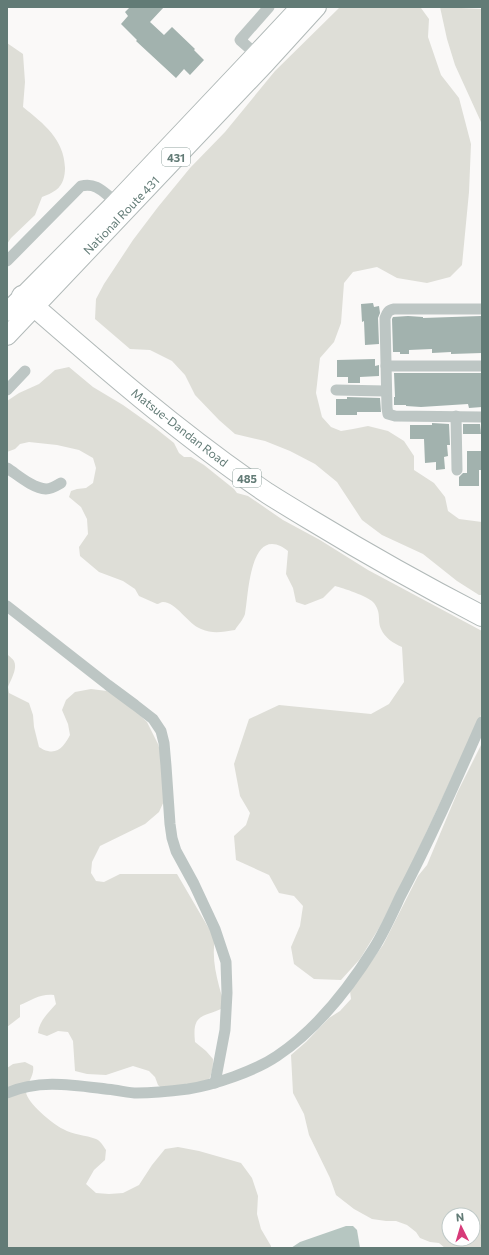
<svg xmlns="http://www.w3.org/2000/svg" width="489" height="1255" font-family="Commissioner,sans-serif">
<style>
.green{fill:#deded7;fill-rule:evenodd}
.water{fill:#b6c6c1}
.building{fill:#a2b2ae}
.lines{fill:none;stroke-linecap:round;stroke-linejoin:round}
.trunk-casing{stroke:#b1b9b8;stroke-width:20}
.motorway-casing{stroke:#b1b9b8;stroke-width:22}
.minor{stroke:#bdc6c4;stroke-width:11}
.trunk{stroke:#fff;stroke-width:18}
.motorway{stroke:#fff;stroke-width:20}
.labels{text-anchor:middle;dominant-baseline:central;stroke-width:4;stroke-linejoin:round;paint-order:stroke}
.shield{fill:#fff;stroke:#91a39f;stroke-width:1}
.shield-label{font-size:11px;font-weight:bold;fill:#627b76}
.street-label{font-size:12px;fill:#627b76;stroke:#fff}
</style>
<rect width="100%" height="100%" fill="#faf9f8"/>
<g class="green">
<polygon points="340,7 421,8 429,19 428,37 441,75 459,98 471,144 469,192 462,265 450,277 427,283 397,278 377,267 353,272 344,283 341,323 334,342 320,358 316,393 322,417 331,427 341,431 353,429 368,426 388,431 404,441 414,456 414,470 434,483 445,497 448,511 459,519 482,522 482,595 479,595 457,581 423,554 382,535 362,520 337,482 315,464 290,451 265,441 235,434 219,420 195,395 185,375 172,361 150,350 130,349 95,319 96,299 104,284 133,240 158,207 190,168 225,132 275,71"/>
<polygon points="440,7 482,9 482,137 481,122 455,65 447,39"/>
<path d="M7 43 23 54 25 82 23 107C44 124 64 139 65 168 65 176 63 185 56 190 52 193 47 195 42 197L35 215 11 238 7 244Z"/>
<path d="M69 367 93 387 123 405 154 427 174 443 179 453 184 457H191L204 465 234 489 237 493 248 496 283 520 320 540 368 570 482 631V713L413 861 379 928 360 959 341 980 314 979 294 964 291 947 300 926 303 906 294 896 279 893 269 875 236 860 234 836 246 825 250 813 240 796 234 764 249 719 279 705 371 714 389 704 404 682 402 647C393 643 385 638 381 629 377 620 382 612 373 602 367 596 343 588 335 586L323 598 305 605 296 602 293 588 286 574 288 551C283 547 278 544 272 544 249 544 248 599 245 614 243 620 238 625 235 630 222 632 213 634 201 629 188 624 176 602 163 602 161 602 159 604 157 604L139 596 135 589 123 581 99 572 80 556 79 547 88 534 87 519 81 507 69 497 71 491 77 489 86 488 93 483 96 468 93 458 79 450 57 445 29 442 20 444 15 449 7 452V401L19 393 39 384 55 370Z"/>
<path d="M7 654C9 656 13 659 14 661 18 669 10 681 8 687L9 693 29 703 33 715 34 727 39 747C41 748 45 751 48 751 59 754 66 743 70 735L68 724 62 710 66 700 75 692 91 689 107 691 130 706 147 722 158 744 163 762 165 799 159 812 145 824 100 846 92 862 91 873 96 881 104 882 120 874H177L215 939C212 955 215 970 219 986 221 994 224 1000 223 1008 202 1018 192 1013 195 1042L206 1051 213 1059C213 1071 211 1078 204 1088L168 1094 158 1085 155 1077 149 1071 133 1066 106 1075 87 1074 75 1071 73 1041 68 1032 58 1031 47 1036 38 1033C39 1021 49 1012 56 1004L54 995C42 993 31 1000 20 1005V1017L7 1027Z"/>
<path d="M482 743V1248H445L439 1243 430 1242 420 1238 416 1232 407 1225 396 1221H386L372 1219 354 1209 336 1195 330 1178 309 1135 304 1114 293 1093 291 1055 306 1042 329 1018 340 1011 351 999 350 991 383 945 418 876 427 865 458 791ZM449 1215H473V1239H449Z"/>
<path d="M25 1062 33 1066C35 1076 26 1083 26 1092 27 1103 53 1124 63 1129 73 1135 86 1135 96 1139 100 1140 104 1147 106 1150L105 1160 94 1170 86 1184 96 1193 109 1194 123 1193 139 1185 152 1165 165 1149 178 1147 199 1151 241 1163 252 1178 258 1196 257 1214 261 1229 271 1246V1248H7V1068L13 1064Z"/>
</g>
<polygon class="water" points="346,1226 353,1226 357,1230 360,1248 291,1248 300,1242"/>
<g class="building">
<polygon points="130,7 164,7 150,22 164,35 172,27 195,49 194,50 204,60 190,75 184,69 176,78 136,41 137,40 121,24 128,16 125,12"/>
<polygon points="373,303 374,307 379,306 380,313 378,318 379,344 365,345 364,321 362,322 361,304"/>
<polygon points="408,316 423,317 423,318 481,316 482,317 482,353 451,354 451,352 432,353 432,349 409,350 409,354 400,354 400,352 393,352 392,319 393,317"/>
<polygon points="375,359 375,366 379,365 379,376 360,377 360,383 348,383 348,377 337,377 337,360"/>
<polygon points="394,373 482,373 482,407 469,408 468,404 421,407 406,406 406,405 394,405 394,397 395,397"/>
<polygon points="347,397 380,398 381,412 357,412 357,415 336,415 336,399 347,399"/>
<polygon points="432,423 449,424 450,445 447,445 448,456 444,457 445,469 436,470 436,462 425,463 424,439 410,439 410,425 432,425"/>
<polygon points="463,424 480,424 481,434 463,434"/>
<polygon points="467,451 482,451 482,470 479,470 479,486 459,486 459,477 463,473 467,473"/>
</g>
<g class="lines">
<g class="trunk-casing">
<g id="trunk">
<polyline points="7,312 116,202 256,54 300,7"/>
<polyline points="7,336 265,64 317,7"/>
</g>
</g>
<g class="motorway-casing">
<path id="motorway" d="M22 296C101 365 180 434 267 493 281 502 296 511 311 520 367 554 424 586 482 616"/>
</g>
<g class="minor">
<polyline points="256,54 240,40 269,7"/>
<path d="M7 261 81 186C97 182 104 193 116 202"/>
<path d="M482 309H394C388 310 387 313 385 318L387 408 388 414 395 416 482 417"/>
<polyline points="386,366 482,366"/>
<polyline points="7,390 25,371"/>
<polyline points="336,390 386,391"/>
<polyline points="456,416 457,470"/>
<path d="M7 468C18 475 32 488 46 489 51 489 56 486 61 483"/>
<polyline points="7,606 108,685 135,705 153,719 161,731 164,743 166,766 170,824 172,838 176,851 194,884 215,929 226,962 227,993 225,1030 215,1083"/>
<path d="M7 1093C41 1078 78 1086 114 1090 122 1091 130 1093 137 1093 154 1093 172 1091 188 1089 214 1085 255 1071 277 1056 316 1030 349 988 374 948 384 932 392 914 400 897 430 840 456 781 482 722"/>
</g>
<use href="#trunk" class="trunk"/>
<use href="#motorway" class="motorway"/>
</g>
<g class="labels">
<g class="shield">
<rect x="162" y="148" width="28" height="18" rx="3"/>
<rect x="233" y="469" width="28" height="18" rx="3"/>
</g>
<g class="shield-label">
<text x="176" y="157">431</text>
<text x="247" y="478">485</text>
</g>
<g class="street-label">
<text transform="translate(121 215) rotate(-46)">National Route 431</text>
<text transform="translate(180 427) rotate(38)">Matsue-Dandan Road</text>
</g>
</g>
<rect width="489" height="1255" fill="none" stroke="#627b76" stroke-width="16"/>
<g transform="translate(461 1227) rotate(355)"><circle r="19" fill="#ffffff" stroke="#c0cac8"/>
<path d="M0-3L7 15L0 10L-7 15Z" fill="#d73a79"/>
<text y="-6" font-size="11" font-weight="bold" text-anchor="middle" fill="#627b76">N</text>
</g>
</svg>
